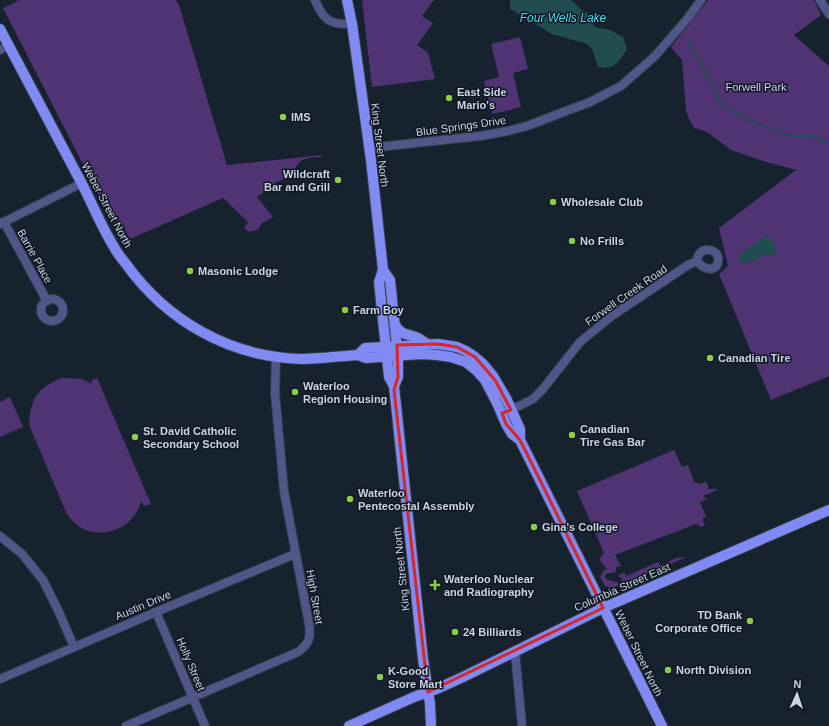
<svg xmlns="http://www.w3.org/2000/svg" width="829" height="726" font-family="Helvetica,sans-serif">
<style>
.green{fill:#4f3373}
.water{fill:#214d51}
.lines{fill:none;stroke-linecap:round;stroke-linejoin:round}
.stream{stroke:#214d51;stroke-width:2}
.minor-casing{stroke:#343e4b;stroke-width:10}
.major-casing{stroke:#343e4b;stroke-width:12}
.minor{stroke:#515689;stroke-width:8}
.major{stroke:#818af3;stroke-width:10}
.marked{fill:none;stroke:#d62828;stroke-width:3;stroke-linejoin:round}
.poi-dot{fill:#8cce45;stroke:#0e1825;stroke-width:1.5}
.labels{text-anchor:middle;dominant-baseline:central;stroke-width:3;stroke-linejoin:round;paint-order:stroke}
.park-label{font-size:11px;fill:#ddcdf8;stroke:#0e1825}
.poi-label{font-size:11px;font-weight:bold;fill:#ccd3dc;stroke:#0e1825;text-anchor:start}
.street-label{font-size:11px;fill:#ccd3dc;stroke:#0e1825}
.water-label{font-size:12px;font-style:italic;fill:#47d8e6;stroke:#0e1825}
</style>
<rect width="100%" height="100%" fill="#17222f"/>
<g class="green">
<path d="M19 0H176L180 8 227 165 321 155V157C309 158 300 157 295 169L288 170V177L269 186 265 191 257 197 273 217 262 223 258 230 252 231 249 232 244 228 248 222 223 198 130 239 120 220 113 223 3 8Z"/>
<polygon points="362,0 434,0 422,16 433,23 417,45 428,53 435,79 372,87"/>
<polygon points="708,0 814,0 821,15 794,35 829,66 829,376 771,400 719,274 728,266 719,228 796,170 763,161 731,150 707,132 694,128 689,119 686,111 682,60 671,47"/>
<polygon points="520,37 528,69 513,73 521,107 492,114 484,81 499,77 491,44"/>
<path d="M62 378 82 379 92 384 91 381 97 378 151 504 144 506 141 501C140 505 139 509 136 513 125 532 97 539 78 526 73 522 69 517 66 512L29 425C30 399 38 387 62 378Z"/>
<polygon points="10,397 23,427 0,437 0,402"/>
<path d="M674 450 682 467 688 465 694 481V482L701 484 705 481 708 485V489H719L703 496 707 499 700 502 706 516 703 518V521L705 525 701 527 696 524 615 555 621 566 616 567V572L606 574 605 576 606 579 619 583C622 582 622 581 622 578L619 577V575L624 572 626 576 658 562 660 565H662L678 557 681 558 684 557 685 558 612 588 605 586 600 577 604 570 607 569 601 562 600 558 604 553 577 491Z"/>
</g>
<g class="water">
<path d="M510 0H571L579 8 587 13 595 27 610 30 623 37 627 49C619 62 615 70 598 67L592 49 587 44 552 34 510 9Z"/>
<path d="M766 235C774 242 778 246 774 257L767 255 747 263 740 262 738 256Z"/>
</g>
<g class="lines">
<polyline class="stream" points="688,41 699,59 721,104 744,118 790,136 812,136 826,143"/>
<g class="minor-casing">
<g id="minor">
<path d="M315 0C323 20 330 25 352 24"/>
<polyline points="820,0 829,14"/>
<polyline points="0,50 9,45"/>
<polyline points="369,148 480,136 508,131 527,126 590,102 621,86 655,56 688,18 701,0"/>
<polyline points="4,222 47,301"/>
<polyline points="0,224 82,183"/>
<circle cx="52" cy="310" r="11"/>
<path d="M506 412 519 406 533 399 542 390 580 342 613 315 688 265 697 261C697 245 721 247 718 262 715 274 702 268 697 261"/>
<polyline points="0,536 22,554 43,580 58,610 74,647"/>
<polyline points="156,612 205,726"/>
<polyline points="515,652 522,726"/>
<polyline points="0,679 156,612 295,554"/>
<path d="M126 726 298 652C309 644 311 638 309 624L284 491 275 393 276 356"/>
</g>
</g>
<g class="major-casing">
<g id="major">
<polyline points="347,0 352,24 371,160 383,270 390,280 398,356 398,377 394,386"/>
<path d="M0 29C27 80 54 131 81 182 92 203 101 226 114 247 117 253 122 259 126 264 167 321 230 357 301 359 320 359 339 356 358 355L366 358 421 354 437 355 451 357 466 362 476 370 485 380 497 403 506 424 512 434 520 440 533 466 662 726"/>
<polyline points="383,270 379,282 389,377 394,386 423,659 430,704 431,726"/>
<path d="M395 325C403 337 408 333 418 338 421 340 424 342 427 344"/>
<polyline points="358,355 365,348 438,344 457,347 466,351 475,357 483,364 493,376 506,398 520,429 520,440"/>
<polyline points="349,726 414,697 439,688 463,677 603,608 829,510"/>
</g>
</g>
<use href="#minor" class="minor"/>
<use href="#major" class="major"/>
</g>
<path class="marked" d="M438 344 457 347 475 357 495 380 511 410 502 413 506 424 520 440 533 466 603 608 428 692 394 390 398 377 397 345Z"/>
<g class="poi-dot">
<circle cx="449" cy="98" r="4"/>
<circle cx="283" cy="117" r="4"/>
<circle cx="338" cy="180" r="4"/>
<circle cx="553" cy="202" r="4"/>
<circle cx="572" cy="241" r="4"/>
<circle cx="190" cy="271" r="4"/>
<circle cx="345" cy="310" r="4"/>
<circle cx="710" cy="358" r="4"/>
<circle cx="295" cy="392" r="4"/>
<circle cx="572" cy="435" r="4"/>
<circle cx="135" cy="437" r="4"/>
<circle cx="350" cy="499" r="4"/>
<circle cx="534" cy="527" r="4"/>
<path d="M433 579h4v4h4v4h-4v4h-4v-4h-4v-4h4z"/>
<circle cx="750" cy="621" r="4"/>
<circle cx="455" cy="632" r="4"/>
<circle cx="668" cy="670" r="4"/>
<circle cx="380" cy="677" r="4"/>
</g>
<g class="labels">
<g class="park-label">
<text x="756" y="87">Forwell Park</text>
</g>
<g class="poi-label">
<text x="457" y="92">East Side<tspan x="457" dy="13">Mario's</tspan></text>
<text x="291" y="117">IMS</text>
<text x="330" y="174" text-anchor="end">Wildcraft<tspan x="330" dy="13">Bar and Grill</tspan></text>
<text x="561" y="202">Wholesale Club</text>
<text x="580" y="241">No Frills</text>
<text x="198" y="271">Masonic Lodge</text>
<text x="353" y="310">Farm Boy</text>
<text x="718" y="358">Canadian Tire</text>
<text x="303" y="386">Waterloo<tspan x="303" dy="13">Region Housing</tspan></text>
<text x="580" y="429">Canadian<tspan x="580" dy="13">Tire Gas Bar</tspan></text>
<text x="143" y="431">St. David Catholic<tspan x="143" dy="13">Secondary School</tspan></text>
<text x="358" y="493">Waterloo<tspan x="358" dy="13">Pentecostal Assembly</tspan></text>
<text x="542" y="527">Gina's College</text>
<text x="444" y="579">Waterloo Nuclear<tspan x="444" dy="13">and Radiography</tspan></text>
<text x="742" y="615" text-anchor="end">TD Bank<tspan x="742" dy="13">Corporate Office</tspan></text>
<text x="463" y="632">24 Billiards</text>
<text x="676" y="670">North Division</text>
<text x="388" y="671">K-Good<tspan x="388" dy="13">Store Mart</tspan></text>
</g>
<g class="street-label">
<text transform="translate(461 126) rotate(-8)">Blue Springs Drive</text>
<text transform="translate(380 145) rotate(83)">King Street North</text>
<text transform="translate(107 205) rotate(62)">Weber Street North</text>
<text transform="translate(35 256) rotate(61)">Barrie Place</text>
<text transform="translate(626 295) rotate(-35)">Forwell Creek Road</text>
<text transform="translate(401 569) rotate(-96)">King Street North</text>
<text transform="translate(622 587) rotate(-24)">Columbia Street East</text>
<text transform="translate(315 597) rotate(80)">High Street</text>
<text transform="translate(143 605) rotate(-23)">Austin Drive</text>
<text transform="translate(639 653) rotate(64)">Weber Street North</text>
<text transform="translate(191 664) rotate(67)">Holly Street</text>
</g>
<g class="water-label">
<text x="563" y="18">Four Wells Lake</text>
</g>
</g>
<g transform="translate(797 694) rotate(3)" stroke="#0e1825" stroke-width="3" paint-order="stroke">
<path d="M0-3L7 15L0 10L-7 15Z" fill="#ccd3dc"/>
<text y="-6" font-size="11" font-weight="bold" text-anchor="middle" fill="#ccd3dc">N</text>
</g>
</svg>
